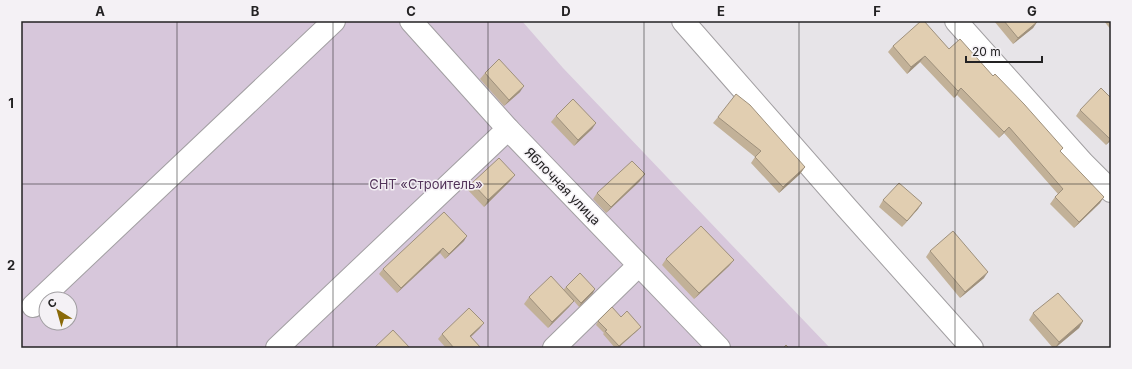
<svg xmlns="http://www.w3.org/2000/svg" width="1132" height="369" font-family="Inter,sans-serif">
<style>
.green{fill:#d7c7db;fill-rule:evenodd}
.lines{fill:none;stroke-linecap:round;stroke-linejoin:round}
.minor-casing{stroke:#a29fa2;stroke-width:24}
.minor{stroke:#fff;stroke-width:22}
.wall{fill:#c2b198}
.shaded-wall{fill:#9e907c}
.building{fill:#e1ceb1;stroke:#9e907c}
.grid{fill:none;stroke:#232223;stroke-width:1;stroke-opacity:0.55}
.labels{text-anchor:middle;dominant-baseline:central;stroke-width:3;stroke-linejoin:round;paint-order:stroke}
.park-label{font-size:13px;fill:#52335a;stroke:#f4f1f5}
.street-label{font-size:13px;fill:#232223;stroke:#f4f1f5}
.neatline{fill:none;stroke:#232223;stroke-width:1.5}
.grid-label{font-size:13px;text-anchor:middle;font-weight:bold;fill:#232223}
</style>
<rect width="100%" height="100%" fill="#e7e4e8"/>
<path class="green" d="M21 21H522L563 68 830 348H21ZM46 299H70V323H46Z"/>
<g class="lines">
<g class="minor-casing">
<g id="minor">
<polyline points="411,21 508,129 719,348"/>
<polyline points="683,21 846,207 972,348"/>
<polyline points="956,21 1083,163 1111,191"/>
<polyline points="33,306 334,21"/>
<polyline points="277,348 508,129"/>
<polyline points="554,348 639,265"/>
</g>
</g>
<use href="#minor" class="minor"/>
</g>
<g class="wall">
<polygon points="994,21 1037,21 1037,22 1033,28 1013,44"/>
<polygon points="1104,21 1111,21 1111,30"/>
<polygon points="893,46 949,49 1061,152 1100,203 1074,228 1050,204 1055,197 1058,194 1004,133 999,138 957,95 954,98 920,62 907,74 888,52"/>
<polygon points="485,73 520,92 504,106 480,79"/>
<polygon points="1080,110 1111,140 1106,145 1076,116"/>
<polygon points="556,116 596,123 592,129 574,146 551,122"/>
<polygon points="718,117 805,167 800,174 779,193 751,163 755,157 713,123"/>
<polygon points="515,175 510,181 484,207 467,189 472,183"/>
<polygon points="640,181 606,213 593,199 597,193"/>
<polygon points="883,200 922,203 918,209 902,227 879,207"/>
<polygon points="464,241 445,259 440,253 397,293 379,274 383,269"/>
<polygon points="930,251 984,278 960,298 926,257"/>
<polygon points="666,259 734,260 729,266 694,299 662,265"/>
<polygon points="566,287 593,293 579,307 574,301 569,307 548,328 524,304 529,297 563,290"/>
<polygon points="1033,313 1083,321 1079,328 1055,348 1053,348 1029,320"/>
<polygon points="621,317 638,330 618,348 615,348 603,334 604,333 596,325 598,321"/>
<polygon points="480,328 471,337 481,348 446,348 438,339 442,334"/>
</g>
<g class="shaded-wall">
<polygon points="1037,22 1033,28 1013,44 1018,38"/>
<polygon points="925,56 920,62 907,74 911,67"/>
<polygon points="524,86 520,92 504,106 509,100"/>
<polygon points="961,88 957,95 954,98 958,91"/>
<polygon points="596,123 592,129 574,146 578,140"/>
<polygon points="1009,127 1004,133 999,138 1004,132"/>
<polygon points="1111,138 1111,140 1106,145 1110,139"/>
<polygon points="805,167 800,174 779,193 783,187"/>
<polygon points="645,174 640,181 606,213 611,207"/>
<polygon points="515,175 510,181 484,207 488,200"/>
<polygon points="1104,197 1100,203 1074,228 1079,222"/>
<polygon points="922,203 918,209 902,227"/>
<polygon points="467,236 464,241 445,259 449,254"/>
<polygon points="443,248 440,253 397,293 401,288"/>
<polygon points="734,260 729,266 694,299 699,293"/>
<polygon points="988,272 984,278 960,298 965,292"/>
<polygon points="595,289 593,293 579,307 581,303"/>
<polygon points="574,301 569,307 548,328 552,322"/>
<polygon points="1083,321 1079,328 1055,348 1059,342"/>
<polygon points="484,323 480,328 466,341 470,336"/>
<polygon points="641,327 638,330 618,348 619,346"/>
</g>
<g class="building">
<polygon points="921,21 924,21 949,49 960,39 993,76 995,74 1024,104 1063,148 1060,151 1104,197 1079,222 1055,197 1063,189 1009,127 1004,132 961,88 958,91 925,56 911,67 893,46"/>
<polygon points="1004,21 1037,21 1037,22 1018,38"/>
<polygon points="499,59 524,86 509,100 485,73"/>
<polygon points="1101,88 1111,98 1111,138 1110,139 1080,110"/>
<polygon points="736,94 750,105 805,167 783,187 755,157 761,151 718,117"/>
<polygon points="573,99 596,123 578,140 556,116"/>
<polygon points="499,158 515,175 488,200 472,183"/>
<polygon points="632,161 645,174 611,207 597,193"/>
<polygon points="899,183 922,203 907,221 883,200"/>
<polygon points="444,212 467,236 449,254 443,248 401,288 383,269"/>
<polygon points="701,226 734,260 699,293 666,259"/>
<polygon points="953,231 988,272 965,292 930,251"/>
<polygon points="580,273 595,289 581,303 566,287"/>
<polygon points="551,276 574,301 552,322 529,297"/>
<polygon points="1058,293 1083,321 1059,342 1033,313"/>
<polygon points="612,307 621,317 627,311 641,327 619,346 605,331 607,330 598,321"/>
<polygon points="469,308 484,323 470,336 481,348 454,348 442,334"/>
<polygon points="393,330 410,348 374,348"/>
<polygon points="786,345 789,348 783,348"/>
</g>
<path class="grid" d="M177 21V348M333 21V348M488 21V348M644 21V348M799 21V348M955 21V348M21 184H1111"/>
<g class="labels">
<g class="park-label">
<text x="426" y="184">СНТ «Строитель»</text>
</g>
<g class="street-label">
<text transform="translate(563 186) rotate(46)">Яблочная улица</text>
</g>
</g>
<rect width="1132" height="369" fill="none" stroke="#f4f1f5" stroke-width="44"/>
<g transform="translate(58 311) rotate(323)"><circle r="19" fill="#f4f1f5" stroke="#a09ea1"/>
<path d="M0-3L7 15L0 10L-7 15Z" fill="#8a6a09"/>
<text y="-6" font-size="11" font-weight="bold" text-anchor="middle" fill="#232223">С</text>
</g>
<path d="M966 56v6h76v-6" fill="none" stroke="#232223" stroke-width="2"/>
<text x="972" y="56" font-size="12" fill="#232223" stroke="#f4f1f5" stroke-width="3" paint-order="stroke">20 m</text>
<rect x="22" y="22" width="1088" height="325" class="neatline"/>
<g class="grid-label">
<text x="100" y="16">A</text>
<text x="255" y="16">B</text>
<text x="411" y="16">C</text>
<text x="566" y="16">D</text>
<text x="721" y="16">E</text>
<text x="877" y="16">F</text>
<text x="1032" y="16">G</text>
<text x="11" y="108">1</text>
<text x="11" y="270">2</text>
</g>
</svg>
